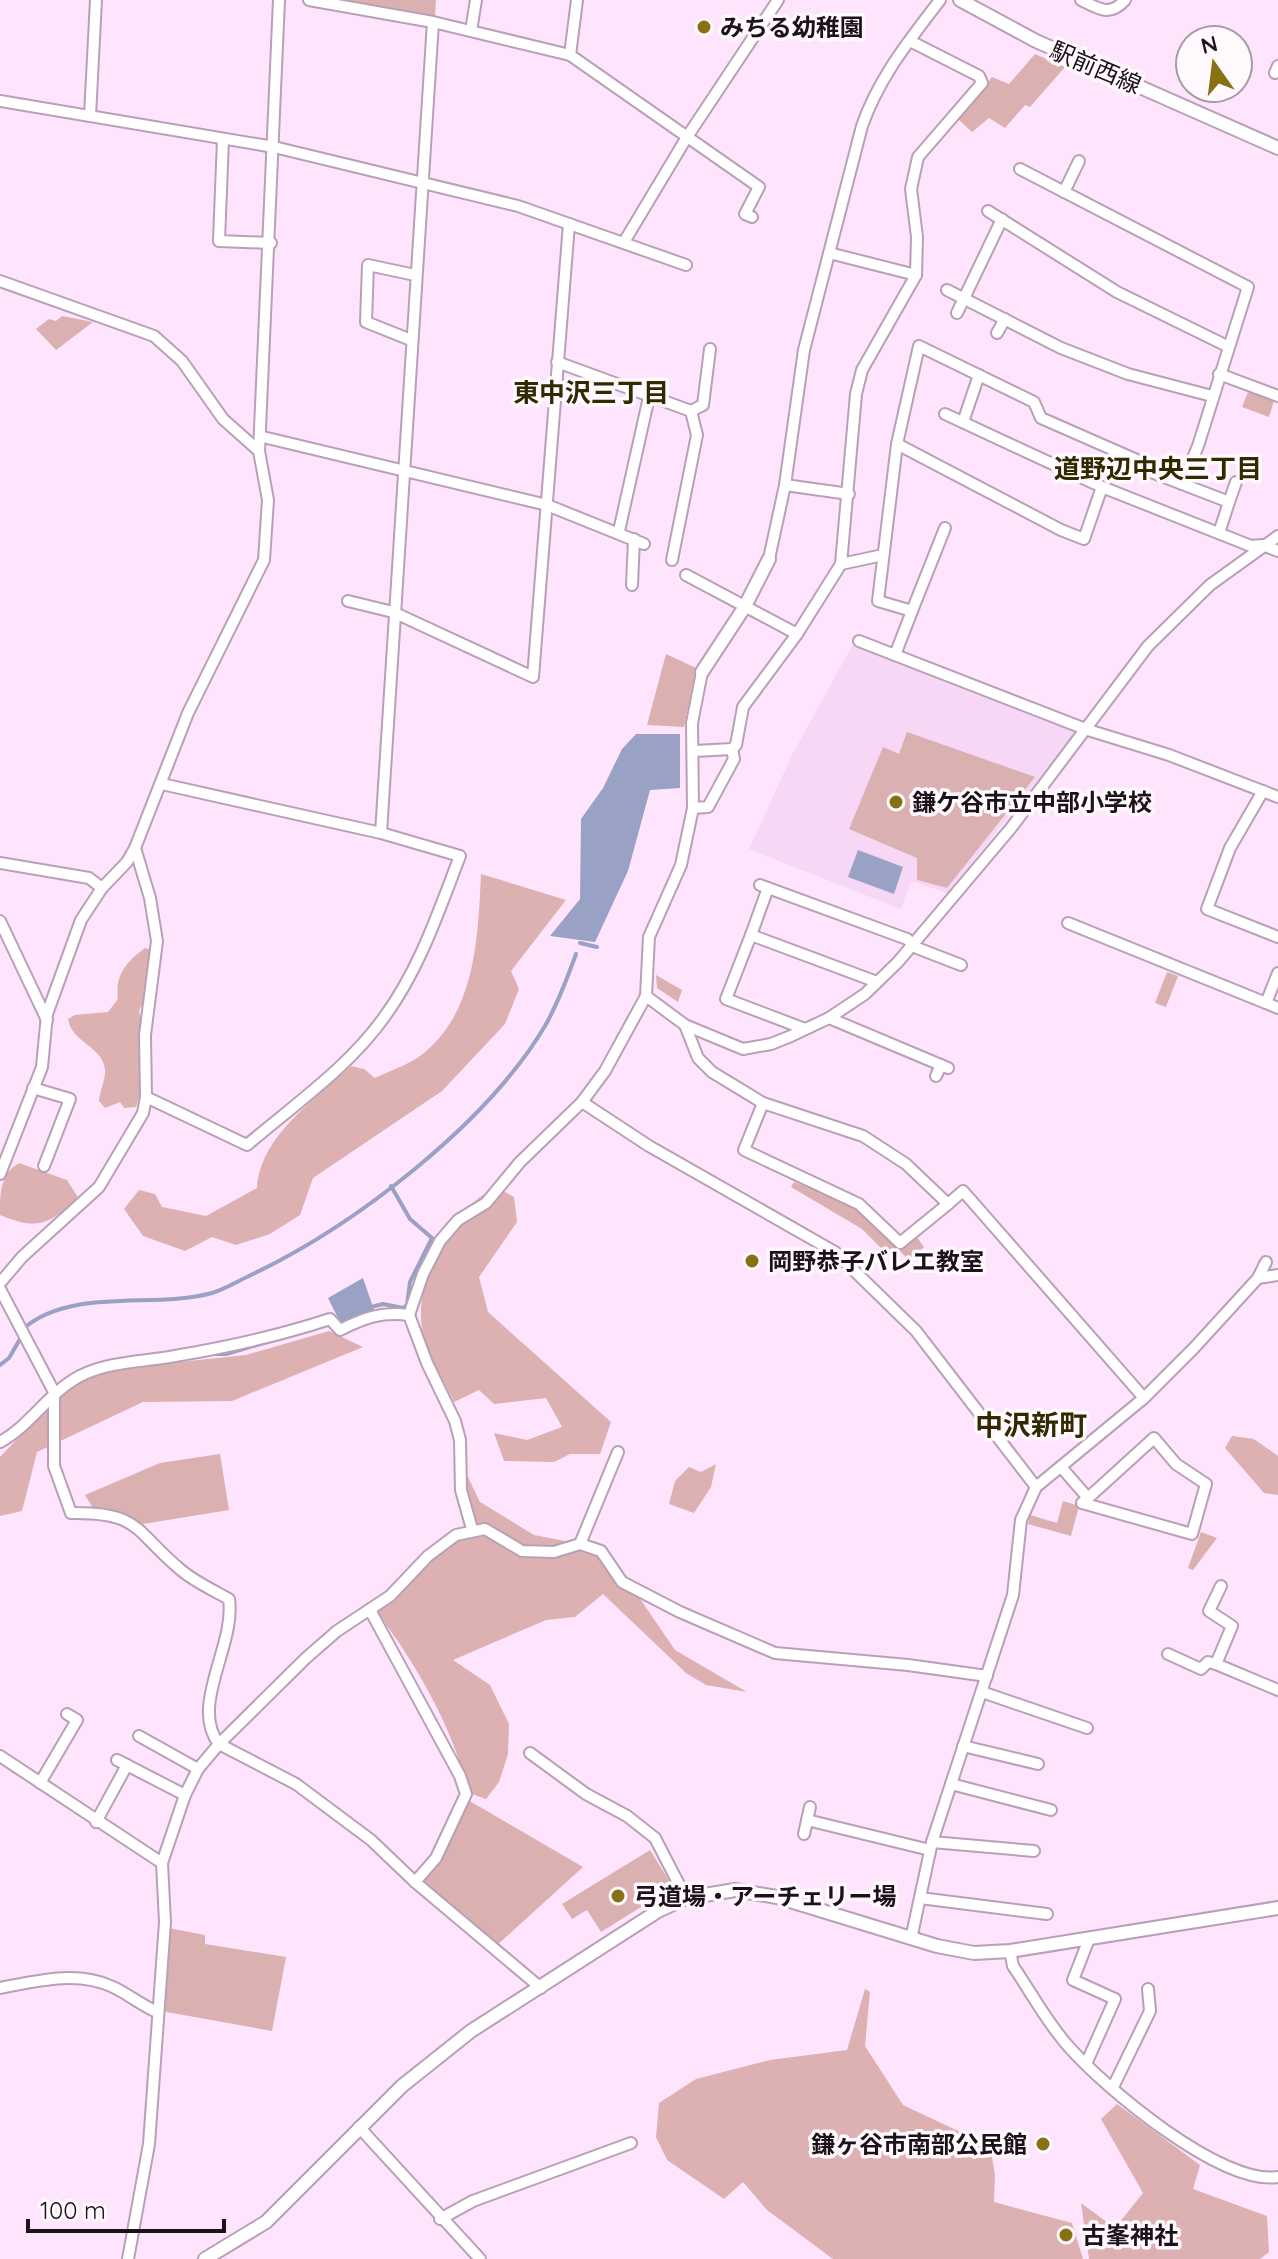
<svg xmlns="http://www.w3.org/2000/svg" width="1278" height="2259" font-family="Quicksand,'Noto Sans JP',sans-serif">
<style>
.built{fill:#f6d7f5}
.green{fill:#dbb0b0}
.forest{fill:#ddb0b1}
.water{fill:#99a1c4}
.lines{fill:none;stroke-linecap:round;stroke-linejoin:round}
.stream{stroke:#99a1c4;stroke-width:4}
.minor-casing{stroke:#b8a0b7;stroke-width:14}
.tertiary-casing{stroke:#b8a0b7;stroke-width:16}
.minor{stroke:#fff;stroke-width:10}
.tertiary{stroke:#fff;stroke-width:12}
.poi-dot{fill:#877112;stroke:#fff9fe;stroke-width:3}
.labels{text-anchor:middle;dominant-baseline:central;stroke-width:7;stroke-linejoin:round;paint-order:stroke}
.poi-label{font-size:24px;font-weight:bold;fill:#1b121a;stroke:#fff9fe;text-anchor:start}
.street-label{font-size:24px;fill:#1b121a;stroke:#fff9fe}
.neighbourhood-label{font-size:26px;font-weight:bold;fill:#332900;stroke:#fff9fe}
.quarter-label{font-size:28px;font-weight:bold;fill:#332900;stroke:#fff9fe}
</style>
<rect width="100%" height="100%" fill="#fee5fd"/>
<polygon class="built" points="853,644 1072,727 1077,733 947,893 911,881 901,909 749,849 792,755"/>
<g class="green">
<polygon points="346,0 436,0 435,17"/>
<polygon points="1035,54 1065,67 1030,107 1025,105 1005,128 989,118 972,132 958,119 992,77 1009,84"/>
<polygon points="62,316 93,322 56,350 36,329 49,319 56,321"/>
<polygon points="1248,392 1274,401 1269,417 1242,407"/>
<polygon points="666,654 696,668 684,727 647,725"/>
<polygon points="907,732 1035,777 947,888 917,880 917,858 849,829 883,747 899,754"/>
<polygon points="1167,972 1178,976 1166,1007 1155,1003"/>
<polygon points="656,975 682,990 678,1002 657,988"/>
<polygon points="794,1182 854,1205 900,1249 917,1237 924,1247 910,1260 898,1250 889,1256 862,1229 791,1187"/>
<polygon points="220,1454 229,1510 143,1524 119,1512 94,1510 85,1495 160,1463"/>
<polygon points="1063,1501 1079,1506 1071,1536 1028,1524 1030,1515 1057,1523"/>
<polygon points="1201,1532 1217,1538 1193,1570 1188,1568"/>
<polygon points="468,1800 583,1867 495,1947 420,1883"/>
<polygon points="650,1850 673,1887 601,1932 587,1910 572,1919 562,1904"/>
<polygon points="168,1928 205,1935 205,1944 286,1957 272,2031 161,2011"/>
</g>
<g class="forest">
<path d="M481 874 566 900 511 971 519 989 505 1024 442 1091 313 1178 300 1215 270 1234 236 1245 212 1237 185 1251 143 1236 124 1209 139 1190 155 1194 162 1207 206 1216 257 1188C261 1134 315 1101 351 1066L364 1069 375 1078C389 1071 408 1065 420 1056 476 1014 478 937 481 874Z"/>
<path d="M145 948 153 950 147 995 139 1011C147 1039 145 1081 136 1107L124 1108 120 1102 105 1108 99 1101C100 1090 106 1079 105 1069 102 1046 72 1043 68 1019L75 1015 108 1012 118 999C115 975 126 962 145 948Z"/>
<path d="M19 1163 67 1180 79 1199C47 1224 39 1231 0 1215 0 1194 0 1174 19 1163Z"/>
<path d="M497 1187 514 1197 517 1222 479 1277 488 1312 611 1422 600 1454H570L554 1462 504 1461 494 1433 527 1440 562 1427 546 1398 494 1404 479 1390 454 1402C444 1380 425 1352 422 1328 414 1278 452 1207 497 1187Z"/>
<polygon points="329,1331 363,1347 232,1401 143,1402 37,1452 22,1511 0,1516 0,1457 59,1395 81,1380 113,1369 246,1355"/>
<polygon points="1232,1436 1254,1439 1278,1456 1278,1495 1264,1493 1225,1448"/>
<polygon points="716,1464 711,1487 694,1513 669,1504 675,1481 689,1467 701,1472"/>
<path d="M465 1471 480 1502 534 1535 606 1549 675 1650 747 1692 706 1685 686 1673 603 1594 575 1617 546 1620 453 1660 490 1685 509 1724 508 1754 499 1782 486 1799 469 1793C452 1726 418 1667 377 1612L438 1552 472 1533Z"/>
<polygon points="865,1989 870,1992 865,2046 903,2105 990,2146 995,2175 994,2202 1072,2223 1083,2259 833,2259 767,2210 743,2182 724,2199 667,2160 656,2137 659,2103 696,2079 770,2060 847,2050"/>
<polygon points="1117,2104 1200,2165 1193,2189 1267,2216 1269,2252 1260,2259 1089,2259 1081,2203 1115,2228 1143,2193 1101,2119"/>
</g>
<g class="water">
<polygon points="636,734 680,734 680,788 650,790 628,871 595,942 550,936 580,899 581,819 603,788 622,749"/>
<polygon points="858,850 903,867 894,894 848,877"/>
<polygon points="363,1278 375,1313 342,1326 328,1298"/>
</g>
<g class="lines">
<g class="stream">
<polyline points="580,943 597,947"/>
<polyline points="371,1307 383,1304 403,1308 407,1305 410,1282 432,1238 410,1219 391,1186"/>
<path d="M24 1328C73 1287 153 1309 212 1293 225 1289 238 1281 251 1275 354 1226 486 1125 545 1026 558 1003 567 979 576 954"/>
<polyline points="208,1354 226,1354 281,1338"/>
<polyline points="0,1365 9,1358 20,1339"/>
</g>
<g class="minor-casing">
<g id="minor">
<polyline points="309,0 433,22 570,55 759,187 745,214 752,217"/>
<path d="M1081 0C1099 9 1110 17 1125 0"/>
<polyline points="471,31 476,0"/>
<polyline points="570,55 577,0"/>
<polyline points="1275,73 1278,66"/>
<polyline points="0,101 274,147 518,206 686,265"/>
<polyline points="90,116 96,0"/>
<polyline points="223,139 219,241 271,243"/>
<polyline points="1020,169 1248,287 1198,446 1182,484"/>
<polyline points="1064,192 1079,161"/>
<polyline points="988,211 1117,292 1227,346"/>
<polyline points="624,242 687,137 778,0"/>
<polyline points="829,253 916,275"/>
<polyline points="0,281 154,336 182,361 223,419 259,451"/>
<polyline points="947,290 1061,348 1128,374 1212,396"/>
<polyline points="957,313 1002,219"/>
<polyline points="997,333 1005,319"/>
<polyline points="411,340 366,322 368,265 415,275"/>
<polyline points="557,362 691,411 703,405 710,349"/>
<polyline points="1219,374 1278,396"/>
<polyline points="945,414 1102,487 1251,546 1263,545 1278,551"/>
<polyline points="963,422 979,375"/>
<polyline points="263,437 547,505 644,544"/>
<polyline points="897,444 1061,530 1084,539 1102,487"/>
<polyline points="785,485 849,494"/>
<polyline points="1229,502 1236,482"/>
<polyline points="619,531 649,397"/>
<path d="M769 559 785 485 804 350 862 126C879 77 909 41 940 0"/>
<polyline points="672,560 697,435 691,411"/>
<polyline points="841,564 883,555"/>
<polyline points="686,575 797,634"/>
<polyline points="632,585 634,539"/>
<polyline points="348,601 393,612 533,677 569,224"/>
<polyline points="912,611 945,528"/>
<polyline points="859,641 1088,730 1169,755 1278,797"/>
<polyline points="895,655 912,611 878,601 897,444 919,346 1034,402 1041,418 1139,461 1146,470 1229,502 1219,533"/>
<polyline points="695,751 732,749 736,745 743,707 797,634 841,564 856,394 862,370 916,275 917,237 911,189 918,157 982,83 979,76 910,41"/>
<polyline points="1263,791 1230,848 1207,909 1278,937"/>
<polyline points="693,808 708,807 734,759 732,749"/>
<polyline points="381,833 433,22"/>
<polyline points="0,863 89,878 102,888"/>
<polyline points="760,885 907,939 917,948 961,965"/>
<polyline points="0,921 47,1020"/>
<polyline points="1068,923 1266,1003"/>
<polyline points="751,935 768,888"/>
<polyline points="1278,973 1266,1003 1278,1008"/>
<polyline points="646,996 685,1025 743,1049 771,1044 791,1036 829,1018 865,994 898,962 1011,828 1148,646 1210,585 1278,536"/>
<polyline points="829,1018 948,1068"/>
<polyline points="685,1025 698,1058 712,1072 763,1103 863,1136 906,1164 948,1204 963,1191 1144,1398"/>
<polyline points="805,1029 726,999 751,935 877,982"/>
<polyline points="936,1076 941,1065"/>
<polyline points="33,1088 70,1099 44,1166"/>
<path d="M146 1097 247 1145C295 1104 349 1067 385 1016 420 968 439 910 460 856L381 833 162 784"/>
<polyline points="582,1102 649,1146 835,1252 916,1331 1036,1487"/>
<polyline points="763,1103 744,1150 859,1204 900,1243 948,1204"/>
<polyline points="0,1174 42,1067 47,1014 81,920 102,888 127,862 135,848 188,713 264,560 268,500 259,451 279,0"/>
<polyline points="1258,1278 1278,1275"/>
<polyline points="0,1283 22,1257 99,1187 143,1113 146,1097 145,1035 157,941 150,898 135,848"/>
<path d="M0 1289 54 1392V1466L71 1513C141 1512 134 1531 181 1570 195 1582 213 1590 229 1599 236 1645 189 1706 219 1744L296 1784 371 1840 415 1882 541 1988"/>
<polyline points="409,1315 427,1363 455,1421 460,1440 461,1490 472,1529"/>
<path d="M0 1442C31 1425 48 1393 80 1376 110 1361 143 1362 175 1356 229 1347 278 1336 330 1319L340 1330C364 1318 382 1311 409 1315L423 1274 440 1241 458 1220 486 1203 520 1162 582 1102 605 1071 646 996 649 937 681 865 693 808 692 723 702 672"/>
<polyline points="1061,1467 1088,1498 1154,1438 1176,1464 1206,1484 1192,1534 1082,1503 1088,1498"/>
<polyline points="580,1544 618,1452"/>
<polyline points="1221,1586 1209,1611 1232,1626 1216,1664 1278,1690"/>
<polyline points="370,1610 460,1776 466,1794 436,1858 415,1882"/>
<polyline points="1168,1654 1201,1669 1208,1662 1216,1664"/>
<polyline points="982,1692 1087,1728"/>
<polyline points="139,1736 198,1769"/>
<polyline points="963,1746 1038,1764"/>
<polyline points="530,1753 586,1794 627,1816 655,1838 686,1898"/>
<polyline points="0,1756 162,1863"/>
<polyline points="117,1760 185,1795"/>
<polyline points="40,1783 77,1720 67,1714"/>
<polyline points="951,1784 1051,1810"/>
<polyline points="807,1820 930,1850"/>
<polyline points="96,1822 127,1765"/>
<polyline points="804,1834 810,1807"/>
<polyline points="932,1842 1034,1851"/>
<polyline points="920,1898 1047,1914"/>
<polyline points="911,1939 932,1842 1013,1595 1021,1520 1036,1487 1144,1398 1194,1348 1258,1278 1266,1262"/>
<path d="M1010 1951 1013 1966C1031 1992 1047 2023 1069 2047 1105 2088 1222 2186 1278 2177"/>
<path d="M0 1988C36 1981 78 1970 113 1987 128 1994 141 2005 157 2012"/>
<polyline points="1086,2064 1115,1999 1073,1980 1089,1939"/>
<polyline points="1113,2087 1150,2011 1148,1989"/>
<polyline points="359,2127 480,2259"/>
<polyline points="440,2219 473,2201 631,2143"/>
<polyline points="128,2259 149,2144 165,1922 162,1863 185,1795 198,1769 219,1744 306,1658 337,1631 390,1596 428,1556 456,1535 485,1529 522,1551 554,1552 580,1544 601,1551 622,1582 680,1612 775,1653 908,1665 987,1676"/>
</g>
</g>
<g class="tertiary-casing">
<g id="tertiary">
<polyline points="960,0 1036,41 1278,148"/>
<polyline points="702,672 744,608 769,559"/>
<polyline points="205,2259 266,2222 402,2086 471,2031 658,1911 686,1898 735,1890 777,1897 937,1946 974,1953 1010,1951 1278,1908"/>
</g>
</g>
<use href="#minor" class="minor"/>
<use href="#tertiary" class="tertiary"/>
</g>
<g class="poi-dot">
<circle cx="704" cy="27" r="8"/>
<circle cx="896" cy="802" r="8"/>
<circle cx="752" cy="1261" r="8"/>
<circle cx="618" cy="1896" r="8"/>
<circle cx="1043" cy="2144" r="8"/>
<circle cx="1066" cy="2235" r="8"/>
</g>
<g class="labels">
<g class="poi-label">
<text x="720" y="27">みちる幼稚園</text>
<text x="912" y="802">鎌ケ谷市立中部小学校</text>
<text x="768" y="1261">岡野恭子バレエ教室</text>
<text x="634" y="1896">弓道場・アーチェリー場</text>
<text x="1027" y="2144" text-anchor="end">鎌ヶ谷市南部公民館</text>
<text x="1082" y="2235">古峯神社</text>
</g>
<g class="street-label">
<text transform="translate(1096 67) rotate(23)">駅前西線</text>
</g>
<g class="neighbourhood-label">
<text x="591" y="392">東中沢三丁目</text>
<text x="1158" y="468">道野辺中央三丁目</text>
</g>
<g class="quarter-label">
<text x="1031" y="1424">中沢新町</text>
</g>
</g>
<g transform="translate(1214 64) rotate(346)"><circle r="38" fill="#fff9fe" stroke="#a49da3" stroke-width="2"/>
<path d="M0-6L14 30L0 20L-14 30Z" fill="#877112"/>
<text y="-12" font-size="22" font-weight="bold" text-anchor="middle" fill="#1b121a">N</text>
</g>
<path d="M28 2219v12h196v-12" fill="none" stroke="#1b121a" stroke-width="4"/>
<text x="40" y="2219" font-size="24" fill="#1b121a" stroke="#fff9fe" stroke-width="6" paint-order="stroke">100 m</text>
</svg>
